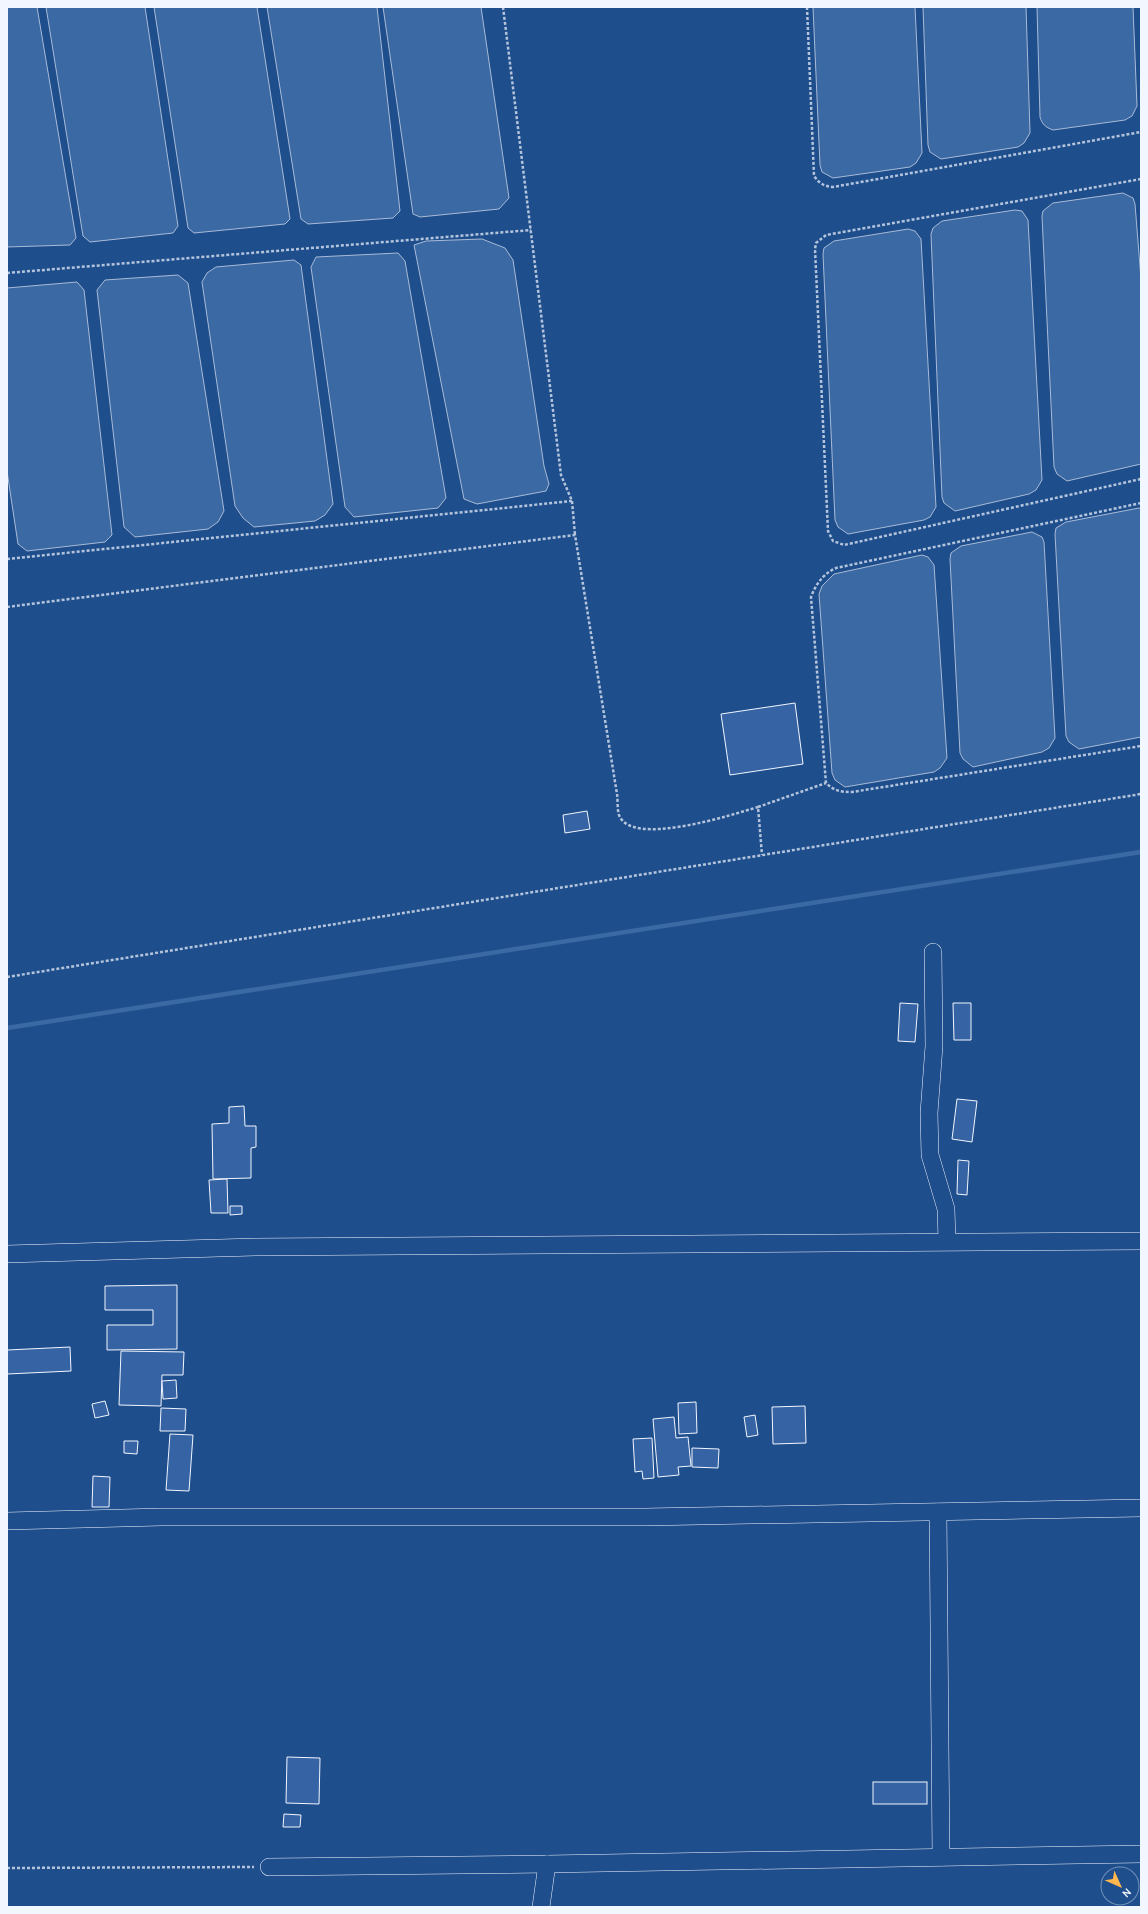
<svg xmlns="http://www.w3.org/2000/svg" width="1148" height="1914" font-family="Karla,sans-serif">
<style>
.water{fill:#3b69a3;stroke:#a8bbd7}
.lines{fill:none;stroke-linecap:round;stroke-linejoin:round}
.stream{stroke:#3b69a3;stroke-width:4.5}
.building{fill:#3563a3;stroke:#f2f6ff}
.minor-casing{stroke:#f2f6ff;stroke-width:18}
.path{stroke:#b3c4dc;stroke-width:2.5;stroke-dasharray:3 2;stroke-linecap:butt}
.minor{stroke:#1f4e8c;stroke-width:17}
</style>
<rect width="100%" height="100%" fill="#1f4e8c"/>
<g class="water">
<polygon points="7,7 37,7 76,238 70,245 7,247"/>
<polygon points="46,7 145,7 178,226 173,233 90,242 83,236"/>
<polygon points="154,7 257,7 290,219 285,224 194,233 188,228"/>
<polygon points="267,7 377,7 400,211 393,218 308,224 301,219"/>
<polygon points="383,7 481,7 509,198 499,209 420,217 413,214"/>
<polygon points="813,7 915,7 922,153 916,163 910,167 833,178 822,172 820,165"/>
<polygon points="923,7 1026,7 1030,133 1024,143 1018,147 941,159 930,152 928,145"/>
<path d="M1037 7H1133L1137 106 1132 116 1125 120 1053 130C1045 127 1042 124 1040 117Z"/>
<polygon points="1123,193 1133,198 1135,204 1141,279 1141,464 1067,481 1057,474 1054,467 1042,216 1043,211 1053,203"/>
<polygon points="1015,210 1022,211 1028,220 1042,480 1036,490 1029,494 955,511 944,503 942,497 931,234 933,228 942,221"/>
<polygon points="908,229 915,231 921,239 936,507 930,517 924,520 848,534 838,527 835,520 823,254 824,248 834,241"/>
<polygon points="482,239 505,248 513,260 544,466 549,484 546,491 477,504 464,499 414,245 426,241"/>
<polygon points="398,253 405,261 446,498 438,508 354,517 345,507 311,267 316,257"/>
<polygon points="294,260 301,265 333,504 325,515 315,521 254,527 243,518 235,506 202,282 207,273 216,267"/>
<polygon points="178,275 188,283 224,511 218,522 208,529 135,537 124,527 97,290 105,280"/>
<polygon points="77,282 84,290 112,535 105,542 27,551 18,544 7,471 7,288"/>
<polygon points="1139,508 1141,509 1141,737 1079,749 1069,742 1066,736 1055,534 1056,528 1066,522"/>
<polygon points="1032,532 1042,537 1044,542 1055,738 1049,748 1042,752 973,767 963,759 960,753 950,559 951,553 961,546"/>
<polygon points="922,555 928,557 934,565 947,758 940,768 934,772 845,787 835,780 832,773 819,594 822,586 834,574"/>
</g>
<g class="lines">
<polyline class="stream" points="7,1028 1141,852"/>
</g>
<g class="building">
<polygon points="795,703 803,764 730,775 721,714"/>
<polygon points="587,811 590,829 565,833 563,815"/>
<polygon points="900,1003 918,1004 915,1042 898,1041"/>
<polygon points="953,1003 971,1003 971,1040 954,1040"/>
<polygon points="957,1099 977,1101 972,1142 952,1139"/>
<polygon points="244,1106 245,1126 256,1126 256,1147 251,1148 251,1178 213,1179 212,1124 229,1123 229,1107"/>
<polygon points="958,1160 969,1161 967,1195 957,1194"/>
<polygon points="227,1179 228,1213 211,1213 209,1180"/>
<polygon points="230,1206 242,1206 242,1214 230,1215"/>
<polygon points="177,1285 177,1349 107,1350 107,1325 153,1325 153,1310 105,1310 105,1286"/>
<polygon points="70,1347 71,1371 7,1374 7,1350"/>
<polygon points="121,1351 184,1352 183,1375 162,1375 161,1406 119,1405"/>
<polygon points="176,1380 177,1398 163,1399 162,1381"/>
<polygon points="105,1401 109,1415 95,1418 92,1404"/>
<polygon points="696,1402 697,1433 679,1434 678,1403"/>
<polygon points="805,1406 806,1443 773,1444 772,1407"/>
<polygon points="161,1408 186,1409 185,1431 160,1431"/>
<polygon points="755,1415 758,1435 747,1437 744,1417"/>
<polygon points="674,1417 676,1438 688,1437 691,1466 678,1467 679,1475 658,1477 653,1419"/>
<polygon points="170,1434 193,1435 189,1491 166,1490"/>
<polygon points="652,1438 654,1478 643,1479 642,1471 635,1472 633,1439"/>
<polygon points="124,1441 138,1441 137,1454 124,1453"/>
<polygon points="692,1448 719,1449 718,1468 692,1467"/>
<polygon points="93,1476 110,1477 109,1507 92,1507"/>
<polygon points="287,1757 320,1758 319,1804 286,1803"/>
<rect x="873" y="1782" width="54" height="22"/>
<polygon points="284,1814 301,1815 300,1827 283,1827"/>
</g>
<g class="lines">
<g class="minor-casing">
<g id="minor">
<polyline points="933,952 934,1046 929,1113 930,1155 946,1209 947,1241"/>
<polyline points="7,1254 255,1247 1141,1241"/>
<polyline points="938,1512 941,1857"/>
<polyline points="7,1521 161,1517 645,1517 1141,1508"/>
<polyline points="269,1867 547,1864 1141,1854"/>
<polyline points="541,1907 547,1864"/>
</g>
</g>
<g class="path">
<polyline points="503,7 561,475 572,501 575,535"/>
<path d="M807 7 814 176C820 184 824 186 833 187L1141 132"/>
<polyline points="1141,179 826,235 816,243 815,249 828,531 833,541 844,545 1141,479"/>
<polyline points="7,273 531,230"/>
<path d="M1141 503 836 568C823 574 816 584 811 597L826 783C834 791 841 792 852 792L1141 746"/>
<polyline points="7,559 572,501"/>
<path d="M7 607 575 535 617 794C618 800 617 809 619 815 631 848 734 814 758 807L762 855"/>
<polyline points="758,807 826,783"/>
<polyline points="7,977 1141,794"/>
<polyline points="7,1868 254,1867"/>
</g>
<use href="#minor" class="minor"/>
</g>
<rect width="1148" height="1914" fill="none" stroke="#f2f6ff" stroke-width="16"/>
<g transform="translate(1120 1886) rotate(135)"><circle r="19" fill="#1f4e8c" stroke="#7391ba"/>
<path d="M0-3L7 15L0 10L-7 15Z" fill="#ffb74d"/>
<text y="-6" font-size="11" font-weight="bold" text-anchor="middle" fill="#f2f6ff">N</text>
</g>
</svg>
